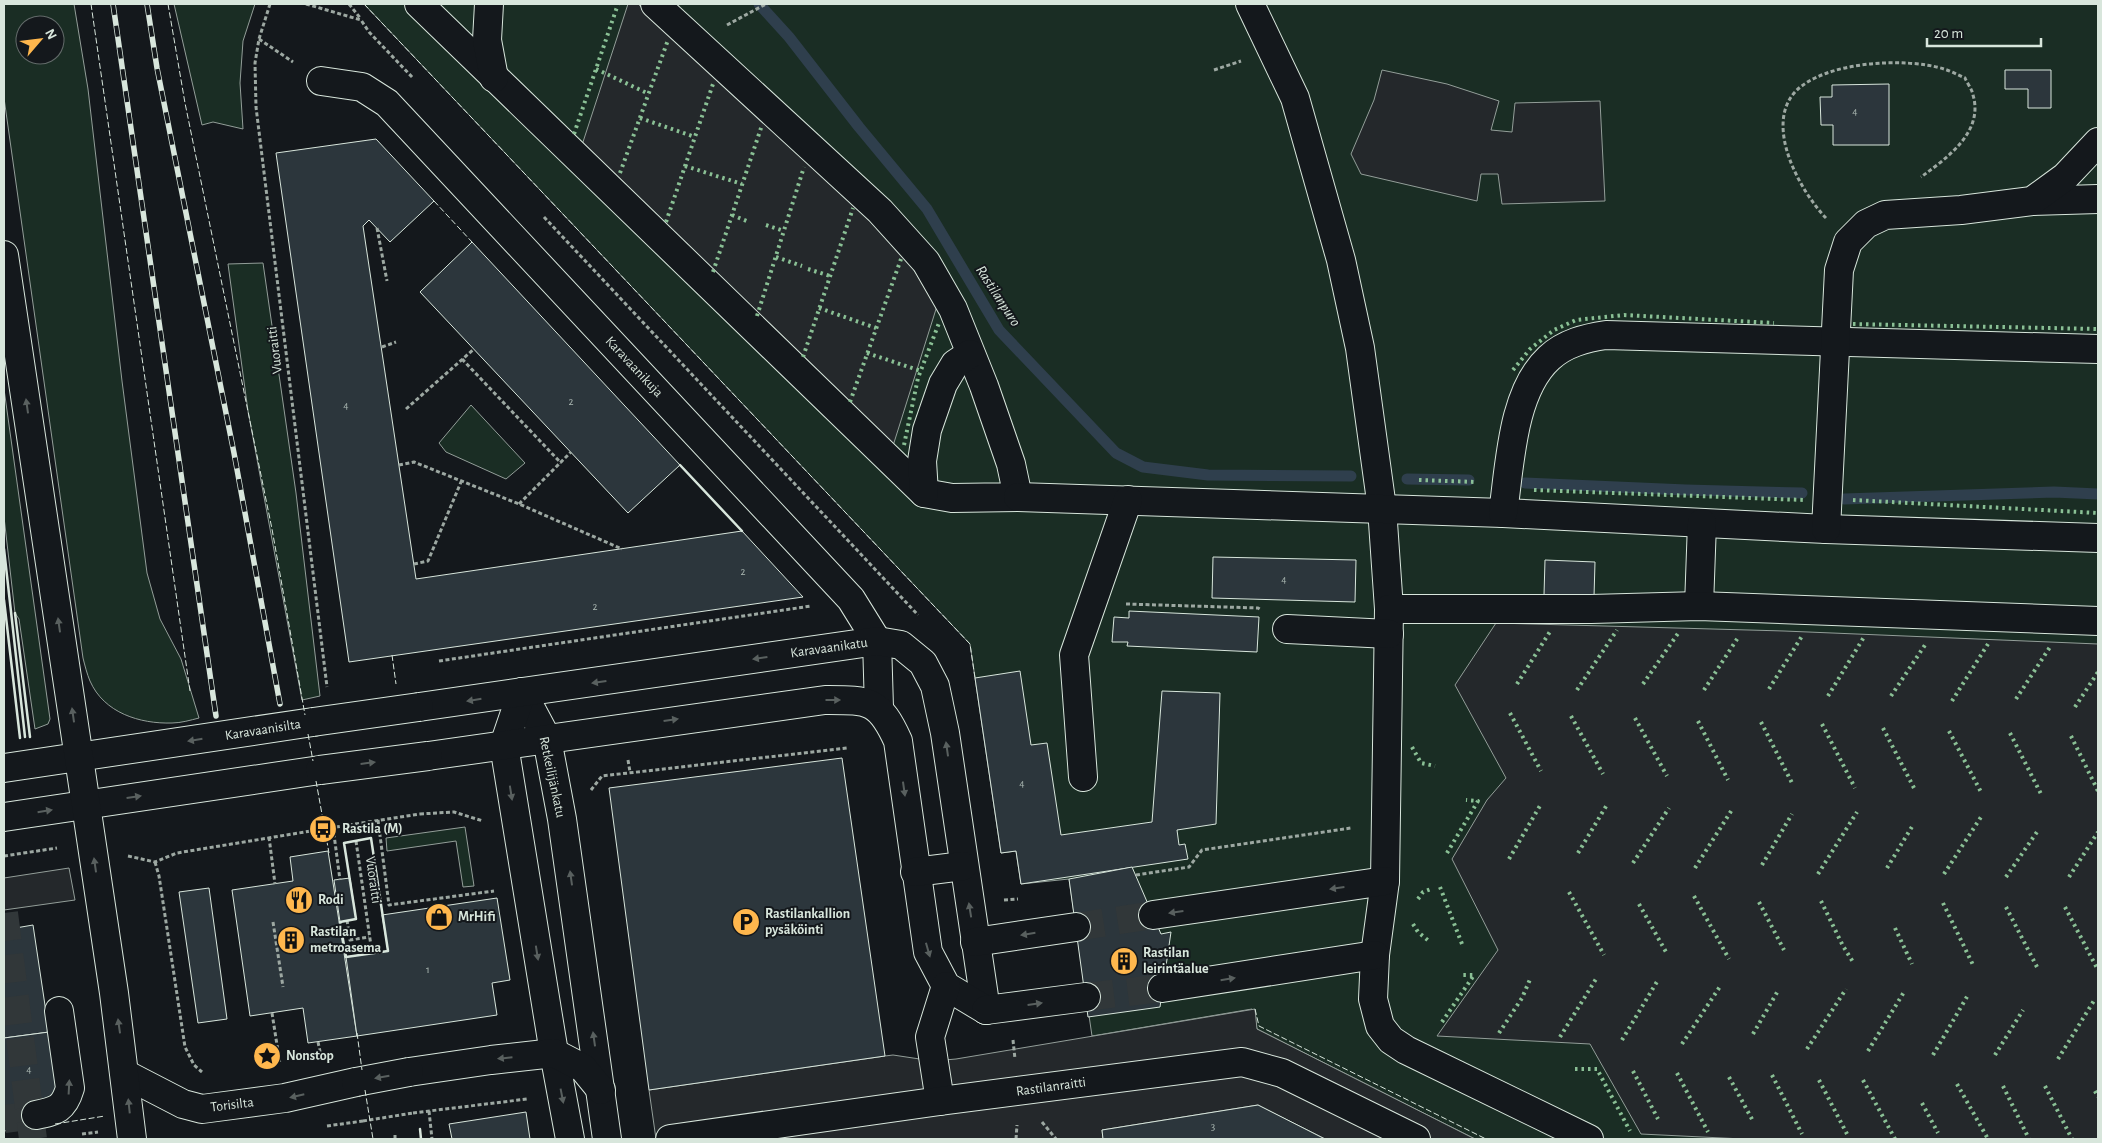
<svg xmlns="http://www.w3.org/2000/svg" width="2102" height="1143" font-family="'Alegreya Sans',sans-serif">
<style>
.green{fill:#1a2d24;stroke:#939e99;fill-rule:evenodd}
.parking{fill:#24282b;stroke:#939e99}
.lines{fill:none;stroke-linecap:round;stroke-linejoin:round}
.stream{stroke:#2f3f4d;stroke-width:11}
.building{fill:#2c363c;stroke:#d8e6dc}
.minor-tunnel{stroke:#313739;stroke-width:28;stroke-dasharray:28 14;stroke-linecap:butt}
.major-tunnel{stroke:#313739;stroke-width:28;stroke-dasharray:28 14;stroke-linecap:butt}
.minor-casing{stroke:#d8e6dc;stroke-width:30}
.major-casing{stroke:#d8e6dc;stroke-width:30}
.path{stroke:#9da8a2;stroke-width:3;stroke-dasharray:4 2.5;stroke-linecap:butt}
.minor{stroke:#14181c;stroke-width:28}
.major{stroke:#14181c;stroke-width:28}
.rail-casing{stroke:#d8e6dc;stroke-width:5.5}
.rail{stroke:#14181c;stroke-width:4;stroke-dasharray:11;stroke-linecap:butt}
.minor-bridge-casing{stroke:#d8e6dc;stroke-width:30;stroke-linecap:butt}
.path-bridge{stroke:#9da8a2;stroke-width:3;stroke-dasharray:4 2.5;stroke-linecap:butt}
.minor-bridge{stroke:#14181c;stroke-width:28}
.hedge{stroke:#8ac095;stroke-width:4;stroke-dasharray:2.5 4;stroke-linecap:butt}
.fence{stroke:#d8e6dc;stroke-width:1;stroke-dasharray:6 2.5;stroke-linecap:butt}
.wall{stroke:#d8e6dc;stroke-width:2.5}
.oneway{fill:#59605f}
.labels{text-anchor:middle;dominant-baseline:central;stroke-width:4;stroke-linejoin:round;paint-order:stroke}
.number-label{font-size:11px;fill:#adbab4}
.street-label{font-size:14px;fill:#d8e6dc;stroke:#14181c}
.poi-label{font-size:14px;font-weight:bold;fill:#d8e6dc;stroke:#14181c;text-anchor:start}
.water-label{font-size:15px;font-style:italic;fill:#d8e6dc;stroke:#14181c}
</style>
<rect width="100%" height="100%" fill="#14181c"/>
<g class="green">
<path d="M4 4H74L88 89 122 381 147 573 160 619 181 659 199 718C191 720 181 723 172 723 140 724 104 713 90 681 87 674 85 666 83 658L4 98ZM25 25H55V55H25Z"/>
<polygon points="174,4 255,4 243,41 240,83 243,129 213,122 202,125"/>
<polygon points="364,4 2098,4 2098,1139 1475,1139 1257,1029 1252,1009 1092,1036 1069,879 1021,884 1016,851 1001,853 970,644"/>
<polygon points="263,263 296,493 320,696 302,700 248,411 228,264"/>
<polygon points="4,389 50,719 48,724 35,729 19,619 15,613 4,517"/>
<polygon points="471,405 525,463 506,479 446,452 439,443"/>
<polygon points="465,827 474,886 463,887 456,841 387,851 386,838"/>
</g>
<g class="parking">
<polygon points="628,4 638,4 866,217 910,264 937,306 892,449 582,145"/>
<polygon points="1382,70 1447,84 1499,101 1491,130 1512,132 1515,103 1600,101 1605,201 1502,204 1498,174 1481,174 1477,201 1361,174 1351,154 1374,100"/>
<polygon points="1496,623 1784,631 2098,644 2098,1139 1743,1139 1641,1134 1590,1044 1437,1036 1498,950 1452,859 1487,800 1506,778 1455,685"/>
<polygon points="69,868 75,900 4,910 4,878"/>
<polygon points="1255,1009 1257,1029 1475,1139 1325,1139 1258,1105 1102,1130 1103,1139 656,1139 649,1090 885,1056 893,1055 933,1061 956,1059"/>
</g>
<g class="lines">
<g class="stream">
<polyline points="759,4 789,37 859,127 927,209 999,330 1116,453 1143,467 1208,475 1351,476"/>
<polyline points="1407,479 1469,480"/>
<polyline points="1525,483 1686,490 1802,493"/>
<polyline points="1844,499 2054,492 2098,494"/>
</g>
</g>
<g class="building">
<polygon points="2005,70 2051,70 2051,108 2028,108 2028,89 2005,89"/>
<polygon points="1889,84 1889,145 1833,145 1833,125 1821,125 1820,97 1832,97 1832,85"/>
<polygon points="376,139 434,201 390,242 369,220 363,226 416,579 742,531 803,597 349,662 276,153"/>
<polygon points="472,242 680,465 628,513 420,292"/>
<polygon points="1213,557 1356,560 1355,602 1212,598"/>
<polygon points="1545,560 1595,562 1594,597 1544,595"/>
<polygon points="1129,611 1259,617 1257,652 1127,646 1128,642 1112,642 1114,617 1129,618"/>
<polygon points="1020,671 1031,745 1047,743 1061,835 1152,822 1162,691 1220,693 1216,824 1177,830 1179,845 1185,844 1188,859 1021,884 1016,851 1001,853 975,678"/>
<polygon points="842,758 885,1056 649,1090 609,788"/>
<polygon points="328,851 357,1036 308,1043 303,1008 250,1016 232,890 293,881 290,857"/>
<polygon points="1132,867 1161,934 1171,932 1160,1007 1088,1017 1069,879"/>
<polygon points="350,878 356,919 340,922 334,880"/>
<polygon points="209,888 227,1019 198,1023 179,892"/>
<polygon points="497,898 510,980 492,983 497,1015 357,1036 346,957 388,951 382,915"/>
<polygon points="33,925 49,1032 4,1038 4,930"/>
<polygon points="49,1032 58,1100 38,1126 4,1131 4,1038"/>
<polygon points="1258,1105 1325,1139 1103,1139 1102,1130"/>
<polygon points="526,1112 530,1139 452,1139 449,1124"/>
</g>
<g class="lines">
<g class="minor-tunnel">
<polyline points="1076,927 1153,915"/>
<polyline points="1086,997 1162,988"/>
<polyline points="4,1119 36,1115"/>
</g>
<polyline class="major-tunnel" points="4,913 33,1139"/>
<g class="minor-casing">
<g id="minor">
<polyline points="419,4 924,493 952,498 1018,497 1011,464 984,386 953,309 926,262 880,211 655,4"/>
<polyline points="489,4 487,40 494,78"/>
<polyline points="1250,4 1295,98 1341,260 1360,348 1382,508 1389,609 1385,881 1375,955 1373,999 1380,1026 1391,1040 1406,1050 1589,1139"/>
<polyline points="321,81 362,87 387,103 851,599 877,641 879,708"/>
<polyline points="2032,201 2098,199"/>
<polyline points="924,493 922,461 927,430 943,384 955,364 970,354"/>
<polyline points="1018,497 1503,513 1826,529 2098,538"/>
<path d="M1503 513C1510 464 1512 392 1549 358 1565 343 1586 338 1606 335L2098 349"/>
<polyline points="1826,529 1839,270 1848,242 1866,224 1885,215 1961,210 2032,201 2065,177 2098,142"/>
<polyline points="1699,606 1702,523"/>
<polyline points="1389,609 1591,609 1699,606 2098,621"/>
<polyline points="1287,629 1389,634"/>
<polyline points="522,692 547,739 562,819 607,1139"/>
<polyline points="522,692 504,745 554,1053 570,1139"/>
<polyline points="419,707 877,641 901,645 923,663 935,686 945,733 986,1010"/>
<path d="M428 756 825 700C869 700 879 699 898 741L928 952 946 986 986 1010"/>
<polyline points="4,768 313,722"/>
<polyline points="1083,777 1074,655 1128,500"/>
<polyline points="4,817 320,770"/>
<polyline points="915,872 963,866"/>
<polyline points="1153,915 1385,881"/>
<polyline points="975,942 1076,927"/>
<polyline points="1162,988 1375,955"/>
<polyline points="986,1010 1086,997"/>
<polyline points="409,1072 491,1060 554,1053 583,1068 601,1090"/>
<polyline points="125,1074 183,1104 202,1109 285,1098 356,1082"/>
<polyline points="940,1101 930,1037 946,986"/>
<path d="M36 1115C56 1111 64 1109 70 1088L59 1011"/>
<polyline points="670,1139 940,1101 1242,1062 1282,1073 1416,1139"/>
</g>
</g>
<g class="major-casing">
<polyline id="major" points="4,255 114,993 132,1139"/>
</g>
<g class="path">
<polyline points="270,4 259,39 255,63 256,107 327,687"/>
<polyline points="306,4 361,20 369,32 413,78"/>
<polyline points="349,4 361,19"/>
<polyline points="727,25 766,4"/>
<polyline points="259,39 293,62"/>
<polyline points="1214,70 1241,61"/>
<polyline points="544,217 918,615"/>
<path d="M1826 218C1800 191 1764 126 1795 92 1824 61 1906 57 1944 69 1951 71 1958 75 1965 78 1967 83 1972 89 1973 95 1984 132 1947 158 1921 177"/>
<polyline points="377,228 387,281"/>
<polyline points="382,347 396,342"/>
<polyline points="462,359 561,463"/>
<polyline points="406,409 474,349"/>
<polyline points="399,465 414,462 519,504 622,549"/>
<polyline points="519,504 571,452"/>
<polyline points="414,564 428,561 461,482"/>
<polyline points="1126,604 1258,608 1261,610"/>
<polyline points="439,661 811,606"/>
<polyline points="628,760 630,772"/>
<polyline points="591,790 602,776 847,748"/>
<polyline points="420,814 454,812 483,821"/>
<polyline points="378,820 389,905 494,891"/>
<polyline points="333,827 340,880"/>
<polyline points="269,837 275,884"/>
<polyline points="356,841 372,953"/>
<polyline points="4,856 57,848"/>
<polyline points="128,856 155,862 177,853 323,829"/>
<polyline points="155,862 159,876 185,1047 194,1065 202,1072"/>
<polyline points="1136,875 1189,867 1202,850 1351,828"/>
<polyline points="1004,900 1018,899"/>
<polyline points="347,920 350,940 369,937"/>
<polyline points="273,922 283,987"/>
<polyline points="272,1013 280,1064"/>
<polyline points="1013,1040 1015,1059"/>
<polyline points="318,1042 321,1056"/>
<polyline points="429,1111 432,1139"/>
<polyline points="413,1113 527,1099"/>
<polyline points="1042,1122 1056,1139"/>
<polyline points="327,1126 363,1121"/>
<polyline points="82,1134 98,1132"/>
<polyline points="395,1135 395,1139"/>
<polyline points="1016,1139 1017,1125"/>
</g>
<use href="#minor" class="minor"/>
<use href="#major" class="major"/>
<g class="rail-casing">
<g id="rail">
<polyline points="113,4 216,716"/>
<polyline points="147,4 157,68 234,453 280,704"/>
</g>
</g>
<use href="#rail" class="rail"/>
<g class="minor-bridge-casing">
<g id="minor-bridge">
<polyline points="313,722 419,707"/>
<polyline points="320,770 428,756"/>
<polyline points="356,1082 409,1072"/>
</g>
</g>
<g class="path-bridge">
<polyline points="323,829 420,814"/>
<polyline points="363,1121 413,1113"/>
</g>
<use href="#minor-bridge" class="minor-bridge"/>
<g class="hedge">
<polyline points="596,69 649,94"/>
<polyline points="640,118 695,137"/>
<polyline points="574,134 618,4"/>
<polyline points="685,166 742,184"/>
<polyline points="620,173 668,40"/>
<polyline points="732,215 749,222"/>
<polyline points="666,222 714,81"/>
<polyline points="766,225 784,231"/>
<polyline points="776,257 802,266"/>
<polyline points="808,269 830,276"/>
<polyline points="713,272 762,125"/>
<polyline points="819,308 876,328"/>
<polyline points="757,316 804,167"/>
<polyline points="1853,324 2098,329"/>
<polyline points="867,353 921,371"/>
<polyline points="803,357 853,208"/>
<polyline points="1513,370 1530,349 1554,330 1576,320 1624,315 1774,323"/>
<polyline points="850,402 901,259"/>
<polyline points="904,445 918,378 939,323"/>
<polyline points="1419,480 1477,482"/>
<polyline points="1534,490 1804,500"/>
<polyline points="1853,500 2098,513"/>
<polyline points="1517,684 1551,630"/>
<polyline points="1643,684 1679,632"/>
<polyline points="1769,689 1802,636"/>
<polyline points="1577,690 1617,630"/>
<polyline points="1704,690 1739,636"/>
<polyline points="1828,696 1864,637"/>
<polyline points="1891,696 1927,642"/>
<polyline points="2016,699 2050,647"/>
<polyline points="1952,701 1988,644"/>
<polyline points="2075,707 2098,672"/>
<polyline points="1510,713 1541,771"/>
<polyline points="1571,716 1603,774"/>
<polyline points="1635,718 1667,776"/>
<polyline points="1698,721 1728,780"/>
<polyline points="1761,722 1792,783"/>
<polyline points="1822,724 1855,788"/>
<polyline points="1883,728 1914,788"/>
<polyline points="1949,731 1981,792"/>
<polyline points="2010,733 2041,794"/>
<polyline points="2071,736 2098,791"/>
<polyline points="1412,747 1421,763 1435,766"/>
<polyline points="1447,853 1478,801 1466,800"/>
<polyline points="1578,853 1608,803"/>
<polyline points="1509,859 1541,804"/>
<polyline points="1633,863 1669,808"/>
<polyline points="1762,865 1792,814"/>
<polyline points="1695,868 1733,808"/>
<polyline points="1887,868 1913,825"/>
<polyline points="1818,874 1857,812"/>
<polyline points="1944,874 1981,817"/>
<polyline points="2006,877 2039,829"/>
<polyline points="2069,877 2098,832"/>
<polyline points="1440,887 1462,944"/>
<polyline points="1569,892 1604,955"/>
<polyline points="1694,896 1729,959"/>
<polyline points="1418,899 1423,892 1431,889"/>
<polyline points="1821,901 1843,946 1853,962"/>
<polyline points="1759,902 1784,950"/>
<polyline points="1943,903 1974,967"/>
<polyline points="1639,904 1666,952"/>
<polyline points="2006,907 2037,967"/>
<polyline points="2065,907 2098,970"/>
<polyline points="1413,924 1418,932 1430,942"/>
<polyline points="1895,928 1912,964"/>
<polyline points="1442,1022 1474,975 1460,975"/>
<polyline points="1499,1033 1522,998 1531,977"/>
<polyline points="1753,1034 1779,989"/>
<polyline points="1560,1037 1596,979"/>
<polyline points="1622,1040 1658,980"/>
<polyline points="1682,1044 1721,985"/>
<polyline points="1807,1049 1846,989"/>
<polyline points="1868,1051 1904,992"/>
<polyline points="1933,1055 1968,995"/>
<polyline points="1995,1055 2023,1010"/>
<polyline points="2058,1059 2095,999"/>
<polyline points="1575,1069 1597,1069 1630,1131"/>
<polyline points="1633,1071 1658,1119"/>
<polyline points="1677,1073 1708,1132"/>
<polyline points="1772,1075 1802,1134"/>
<polyline points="1729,1077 1753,1121"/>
<polyline points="1819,1080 1847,1134"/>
<polyline points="1863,1080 1895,1139"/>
<polyline points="1957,1084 1988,1139"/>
<polyline points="2003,1086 2029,1139"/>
<polyline points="2045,1086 2072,1139"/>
<polyline points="2095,1091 2098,1097"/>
<polyline points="1922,1103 1938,1133"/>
</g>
<g class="fence">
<polyline points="91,4 190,691"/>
<polyline points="168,4 185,103 272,529 305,715"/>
<polyline points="364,4 970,644 975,678"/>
<polyline points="434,201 472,242"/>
<polyline points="392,655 396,684"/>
<polyline points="308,734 313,761"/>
<polyline points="316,781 329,853"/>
<polyline points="1255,1009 1259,1026 1486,1139"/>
<polyline points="357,1033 362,1070"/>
<polyline points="365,1090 373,1139"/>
<polyline points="55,1124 105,1116"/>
</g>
<g class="wall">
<polyline points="680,465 742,531"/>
<polyline points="4,549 25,737"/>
<polyline points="4,600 20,738"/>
<polyline points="15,613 30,737"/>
<polygon points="371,838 388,951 346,957 340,922 356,919 344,843"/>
<polyline points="420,1129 421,1139"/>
</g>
</g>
<defs><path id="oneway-solid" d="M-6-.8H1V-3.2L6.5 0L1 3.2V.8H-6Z" transform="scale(1.25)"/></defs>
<g class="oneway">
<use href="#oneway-solid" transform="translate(27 406) rotate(-98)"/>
<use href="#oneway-solid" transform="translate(59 625) rotate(-98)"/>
<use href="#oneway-solid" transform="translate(760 658) rotate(172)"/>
<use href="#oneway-solid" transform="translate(599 682) rotate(172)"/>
<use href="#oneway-solid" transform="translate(474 700) rotate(171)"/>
<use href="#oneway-solid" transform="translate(833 700)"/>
<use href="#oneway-solid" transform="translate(73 715) rotate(-98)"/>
<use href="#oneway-solid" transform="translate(671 720) rotate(-8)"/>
<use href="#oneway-solid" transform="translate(195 740) rotate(171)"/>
<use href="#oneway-solid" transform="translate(947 749) rotate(-98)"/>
<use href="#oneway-solid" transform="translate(368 763) rotate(-7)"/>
<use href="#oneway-solid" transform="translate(904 789) rotate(82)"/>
<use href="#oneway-solid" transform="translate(511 793) rotate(81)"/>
<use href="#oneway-solid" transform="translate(134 797) rotate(-8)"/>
<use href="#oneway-solid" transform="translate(45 811) rotate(-9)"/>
<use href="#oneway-solid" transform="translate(95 865) rotate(-98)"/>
<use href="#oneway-solid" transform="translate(571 878) rotate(-98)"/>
<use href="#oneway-solid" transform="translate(1337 888) rotate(172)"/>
<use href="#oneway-solid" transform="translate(970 910) rotate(-99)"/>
<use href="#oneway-solid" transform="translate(1176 912) rotate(172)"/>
<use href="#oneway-solid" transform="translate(1028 934) rotate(171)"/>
<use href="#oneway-solid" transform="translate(928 950) rotate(74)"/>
<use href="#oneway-solid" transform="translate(537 953) rotate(81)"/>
<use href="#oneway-solid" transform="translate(1228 979) rotate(-9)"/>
<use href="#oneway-solid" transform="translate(1035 1004) rotate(-8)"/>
<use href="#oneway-solid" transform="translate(119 1026) rotate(-98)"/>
<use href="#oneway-solid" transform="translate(594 1039) rotate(-98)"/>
<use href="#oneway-solid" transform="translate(505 1058) rotate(174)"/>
<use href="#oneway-solid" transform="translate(382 1077) rotate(170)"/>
<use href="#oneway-solid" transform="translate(69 1087) rotate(-87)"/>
<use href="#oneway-solid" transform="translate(297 1096) rotate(167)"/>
<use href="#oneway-solid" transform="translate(562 1096) rotate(79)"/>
<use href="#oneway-solid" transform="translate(129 1106) rotate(-96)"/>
</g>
<defs>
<g id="bus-disc" transform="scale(1.4375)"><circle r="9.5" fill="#ffb74d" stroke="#14181c"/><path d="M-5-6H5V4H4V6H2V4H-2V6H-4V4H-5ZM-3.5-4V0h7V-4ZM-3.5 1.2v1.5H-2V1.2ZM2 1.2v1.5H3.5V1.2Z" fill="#111"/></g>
<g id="restaurant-disc" transform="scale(1.4375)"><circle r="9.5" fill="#ffb74d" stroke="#14181c"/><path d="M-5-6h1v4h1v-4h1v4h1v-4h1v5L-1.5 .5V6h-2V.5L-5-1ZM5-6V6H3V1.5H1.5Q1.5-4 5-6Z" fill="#111"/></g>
<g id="shop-disc" transform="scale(1.4375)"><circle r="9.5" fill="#ffb74d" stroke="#14181c"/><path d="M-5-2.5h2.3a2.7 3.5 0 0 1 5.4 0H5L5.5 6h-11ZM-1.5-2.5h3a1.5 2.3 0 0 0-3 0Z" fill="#111"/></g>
<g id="parking-disc" transform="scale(1.4375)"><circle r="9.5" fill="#ffb74d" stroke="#14181c"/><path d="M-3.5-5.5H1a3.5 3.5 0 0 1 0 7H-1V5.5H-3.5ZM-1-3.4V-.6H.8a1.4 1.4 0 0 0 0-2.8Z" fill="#111"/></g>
<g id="building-disc" transform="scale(1.4375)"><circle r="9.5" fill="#ffb74d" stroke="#14181c"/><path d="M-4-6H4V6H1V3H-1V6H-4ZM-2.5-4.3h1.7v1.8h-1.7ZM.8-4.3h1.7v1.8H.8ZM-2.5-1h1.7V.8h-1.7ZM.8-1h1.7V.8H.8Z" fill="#111"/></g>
<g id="sight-disc" transform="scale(1.4375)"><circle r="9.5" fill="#ffb74d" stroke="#14181c"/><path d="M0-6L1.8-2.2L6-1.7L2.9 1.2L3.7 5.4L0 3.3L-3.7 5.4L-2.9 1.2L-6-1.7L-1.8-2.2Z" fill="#111"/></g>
</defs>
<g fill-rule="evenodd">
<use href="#bus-disc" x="323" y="829"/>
<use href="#restaurant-disc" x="299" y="900"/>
<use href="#shop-disc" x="439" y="917"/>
<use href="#parking-disc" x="746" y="922"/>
<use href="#building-disc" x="291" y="940"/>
<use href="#building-disc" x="1124" y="961"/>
<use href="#sight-disc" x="267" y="1056"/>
</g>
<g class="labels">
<g class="number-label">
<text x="1855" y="111">4</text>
<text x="571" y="401">2</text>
<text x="346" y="405">4</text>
<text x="743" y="571">2</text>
<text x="1284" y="579">4</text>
<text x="595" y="606">2</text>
<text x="1022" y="783">4</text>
<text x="428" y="969">1</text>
<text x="29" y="1069">4</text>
<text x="1213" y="1126">3</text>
</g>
<g class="street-label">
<text transform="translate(275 350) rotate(-97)">Vuoraitti</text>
<text transform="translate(634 367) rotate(47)">Karavaanikuja</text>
<text transform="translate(829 648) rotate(-8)">Karavaanikatu</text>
<text transform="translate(263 730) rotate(-9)">Karavaanisilta</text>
<text transform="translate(552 777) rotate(78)">Retkeilijänkatu</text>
<text transform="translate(373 880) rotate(82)">Vuoraitti</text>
<text transform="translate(1051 1087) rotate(-8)">Rastilanraitti</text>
<text transform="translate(232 1105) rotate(-7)">Torisilta</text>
</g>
<g class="poi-label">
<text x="342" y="829">Rastila (M)</text>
<text x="318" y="900">Rodi</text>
<text x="765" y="914">Rastilankallion<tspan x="765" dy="16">pysäköinti</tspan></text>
<text x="458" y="917">MrHifi</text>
<text x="310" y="932">Rastilan<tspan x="310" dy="16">metroasema</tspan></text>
<text x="1143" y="953">Rastilan<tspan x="1143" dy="16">leirintäalue</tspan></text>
<text x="286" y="1056">Nonstop</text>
</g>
<g class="water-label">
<text transform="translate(998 296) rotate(57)">Rastilanpuro</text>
</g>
</g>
<rect width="2102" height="1143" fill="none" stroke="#d8e6dc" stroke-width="10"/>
<g transform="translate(40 40) rotate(62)"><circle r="24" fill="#14181c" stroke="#626a69"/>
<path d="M0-4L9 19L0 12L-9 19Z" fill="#ffb74d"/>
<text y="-8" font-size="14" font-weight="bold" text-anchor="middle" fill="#d8e6dc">N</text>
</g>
<path d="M1927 38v8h114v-8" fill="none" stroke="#d8e6dc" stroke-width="2.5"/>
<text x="1934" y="38" font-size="15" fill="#d8e6dc" stroke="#14181c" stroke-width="4" paint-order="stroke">20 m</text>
</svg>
